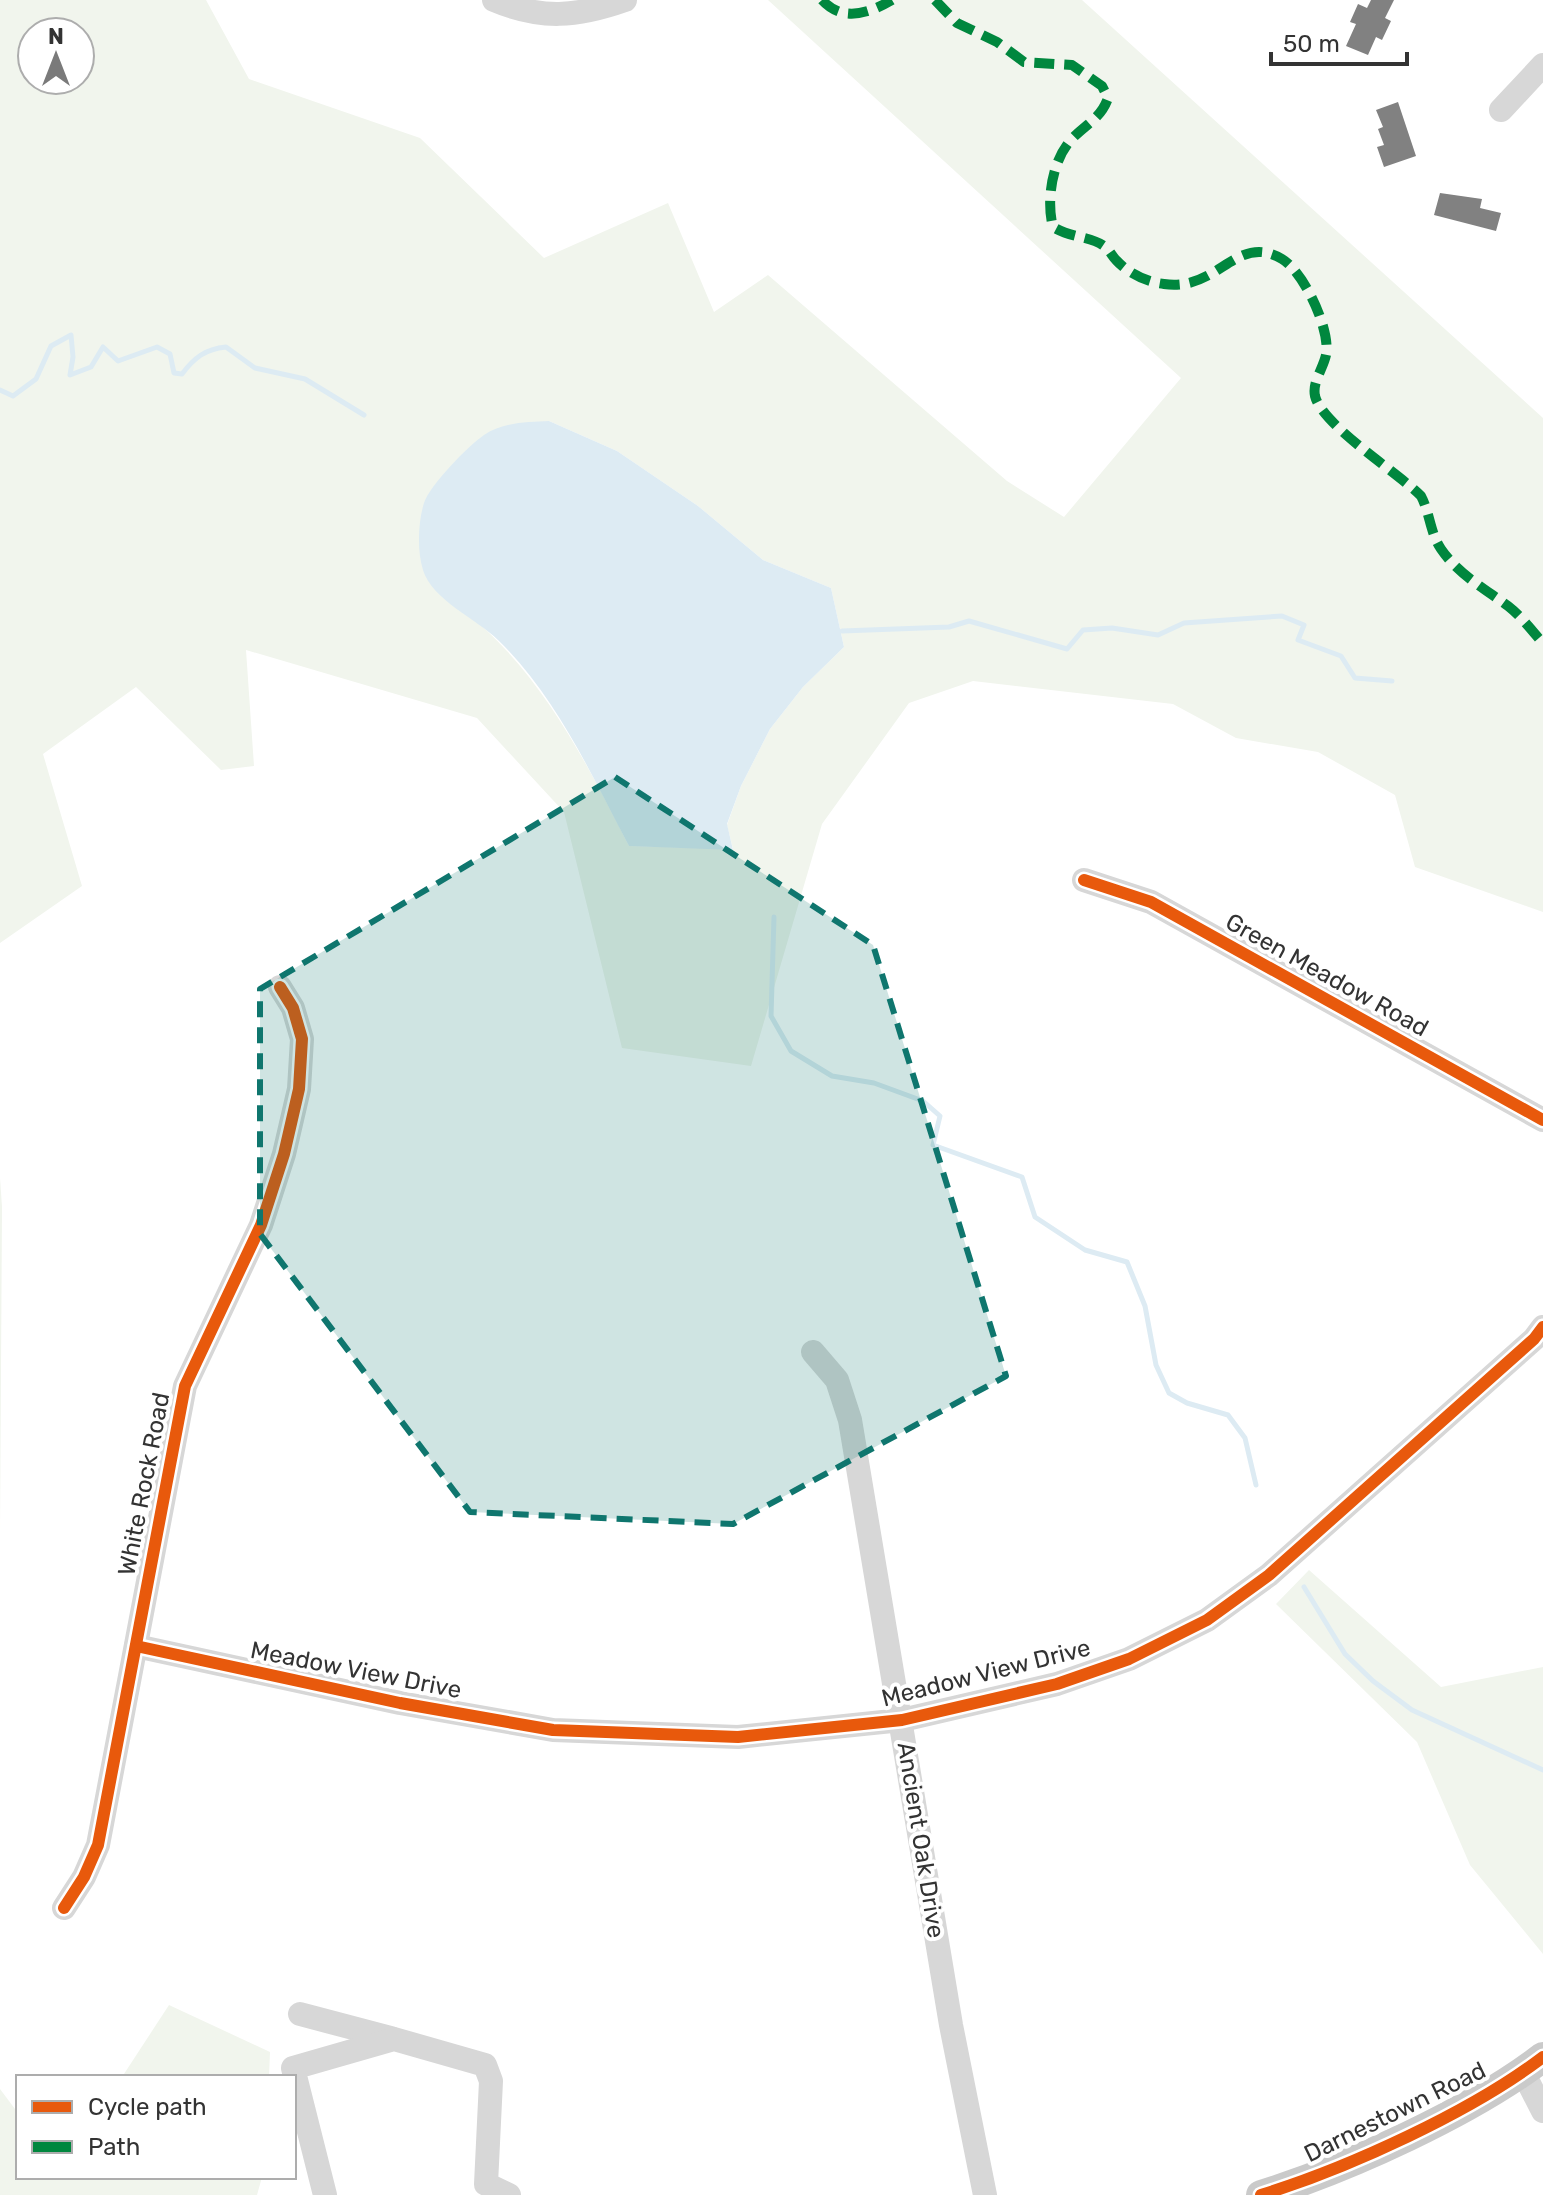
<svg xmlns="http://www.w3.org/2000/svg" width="1543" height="2195" font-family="Rubik,sans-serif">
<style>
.green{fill:#f1f5ed;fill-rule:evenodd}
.water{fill:#ddebf3}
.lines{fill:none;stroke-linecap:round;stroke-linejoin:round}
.stream{stroke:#ddebf3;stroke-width:5}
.building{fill:#818181}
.minor{stroke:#d7d7d7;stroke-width:24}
.major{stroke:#cacaca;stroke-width:30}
.quiet{stroke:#00873e;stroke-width:10;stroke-dasharray:20 10;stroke-linecap:butt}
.cycleway-casing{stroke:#fff;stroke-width:17}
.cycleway{stroke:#e8590c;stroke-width:12}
.marked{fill:#0f766e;fill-opacity:0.2;stroke:#0f766e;stroke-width:6;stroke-dasharray:16 10;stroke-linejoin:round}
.labels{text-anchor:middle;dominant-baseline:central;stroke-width:8;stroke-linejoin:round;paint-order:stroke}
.street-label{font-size:24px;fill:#333;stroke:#fff}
</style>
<rect width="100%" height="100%" fill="#fff"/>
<g class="green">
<path d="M0 0H206L249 79 420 138 544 258 668 203 714 312 768 275 1007 481 1064 517 1181 378 768 0H1082L1543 418V912L1415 867 1395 795 1318 752 1236 738 1173 704 973 681 909 703 822 824 751 1066 622 1048 564 812 477 718 246 650 254 766 221 770 136 687 43 754 82 886 0 943ZM32 32H80V80H32ZM549 421 617 451 698 506 763 560 831 588 844 647 803 687 770 729 741 786 727 825 733 849 629 846C587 764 545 680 474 619Z"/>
<polygon points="0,1178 2,1207 0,1535"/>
<polygon points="1309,1570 1441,1687 1543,1667 1543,1954 1470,1865 1417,1742 1276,1604"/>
<polygon points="169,2005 270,2052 269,2077 122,2077"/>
<polygon points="0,2089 18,2113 18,2177 262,2177 257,2195 0,2195"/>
</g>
<path class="water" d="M549 421 617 451 698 506 763 560 831 588 844 647 803 687 770 729 741 786 727 824 733 850 629 846C592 776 556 696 498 640 477 619 432 600 423 570 417 551 418 522 424 503 430 485 468 446 484 435 503 422 528 422 549 421Z"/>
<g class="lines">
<g class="stream">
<path d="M0 390 13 396 36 379 51 346 71 335 73 357 70 375 91 367 103 347 118 361 157 347 170 354 174 373 182 374C194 358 205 349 226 347L255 368 305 379 364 415"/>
<polyline points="842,631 949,627 969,621 1067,649 1083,630 1112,628 1158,635 1184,623 1282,616 1304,625 1298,640 1341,656 1355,678 1392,681"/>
<polyline points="774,917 771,1016 791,1051 832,1076 874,1083 923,1101 940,1116 933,1145 1022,1177 1035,1217 1085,1250 1127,1262 1145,1306 1156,1365 1169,1393 1187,1403 1228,1415 1245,1438 1256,1485"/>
<polyline points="1304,1587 1345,1654 1373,1681 1412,1710 1543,1770"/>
</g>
</g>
<g class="building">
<polygon points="1371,0 1394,0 1385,18 1391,21 1382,40 1376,37 1368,55 1346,46 1356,24 1350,22 1358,4 1367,8"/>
<polygon points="1398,102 1416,156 1384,167 1377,147 1384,145 1378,129 1383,127 1376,110"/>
<polygon points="1440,193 1482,199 1480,208 1501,213 1496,231 1434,215"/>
</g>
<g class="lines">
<g class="minor">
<path d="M494 0C541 20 577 17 625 0"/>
<polyline points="1501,110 1543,65"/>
<polyline points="1084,880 1151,902 1543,1120"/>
<polyline points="813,1352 837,1380 850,1420 951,2025 985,2195"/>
<polyline points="136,1646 400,1703 553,1730 738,1737 902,1720 1057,1684 1129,1659 1207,1620 1269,1575 1534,1339 1543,1327"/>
<polyline points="64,1908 84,1877 98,1845 185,1386 261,1225 284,1154 299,1089 302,1039 293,1008 280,987"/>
<polyline points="300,2014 391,2038"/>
<polyline points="1523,2072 1543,2111"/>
<polyline points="325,2195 293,2068 394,2039 485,2065 491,2081 486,2184 509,2195"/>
</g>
<path class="major" d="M1261 2195C1348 2168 1471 2112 1543 2057"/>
<g class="quiet">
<path d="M822 0C842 22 868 14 892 0"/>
<path d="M935 0 957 23 997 42 1024 62 1072 65 1102 86 1108 98C1101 119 1084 125 1070 141 1052 162 1046 201 1053 227 1071 238 1090 236 1104 246 1109 249 1112 256 1116 260 1128 273 1146 282 1164 284 1219 292 1236 232 1282 259 1304 272 1331 330 1326 355 1323 369 1312 382 1315 396 1322 425 1397 472 1421 496 1430 513 1430 533 1441 549 1458 574 1485 589 1508 606 1521 616 1532 631 1543 643"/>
</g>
<g class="cycleway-casing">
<g id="cycleway">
<polyline points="1084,880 1151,902 1543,1120"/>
<polyline points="136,1646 400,1703 553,1730 738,1737 902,1720 1057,1684 1129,1659 1207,1620 1269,1575 1534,1339 1543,1327"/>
<polyline points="64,1908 84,1877 98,1845 185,1386 261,1225 284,1154 299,1089 302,1039 293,1008 280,987"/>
<path d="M1261 2195C1348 2168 1471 2112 1543 2057"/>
</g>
</g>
<use href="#cycleway" class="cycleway"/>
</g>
<path class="marked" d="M615 777 873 945 1006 1376 733 1524 470 1512 260 1234V989Z"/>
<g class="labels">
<g class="street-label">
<text transform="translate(1327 975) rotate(29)">Green Meadow Road</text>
<text transform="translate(144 1484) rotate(-79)">White Rock Road</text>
<text transform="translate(356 1670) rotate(11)">Meadow View Drive</text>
<text transform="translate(986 1673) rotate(-14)">Meadow View Drive</text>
<text transform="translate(921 1840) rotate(81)">Ancient Oak Drive</text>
<text transform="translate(1395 2112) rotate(-26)">Darnestown Road</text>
</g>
</g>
<rect x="16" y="2075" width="280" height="104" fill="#ffffff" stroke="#adadad" stroke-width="2"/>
<rect x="32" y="2101" width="40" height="12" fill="#e8590c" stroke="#adadad" stroke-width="2"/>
<text x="88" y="2115" font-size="24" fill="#333333">Cycle path</text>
<rect x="32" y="2141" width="40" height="12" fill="#00873e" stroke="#adadad" stroke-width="2"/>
<text x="88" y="2155" font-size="24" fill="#333333">Path</text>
<g transform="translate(56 56)"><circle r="38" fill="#ffffff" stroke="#adadad" stroke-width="2"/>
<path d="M0-6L14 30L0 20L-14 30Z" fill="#7a7a7a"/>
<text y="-12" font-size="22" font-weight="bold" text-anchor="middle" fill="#333333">N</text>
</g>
<path d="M1271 52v12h136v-12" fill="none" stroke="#333333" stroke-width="4"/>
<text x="1283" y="52" font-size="24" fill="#333333" stroke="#ffffff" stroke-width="6" paint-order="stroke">50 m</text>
</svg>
